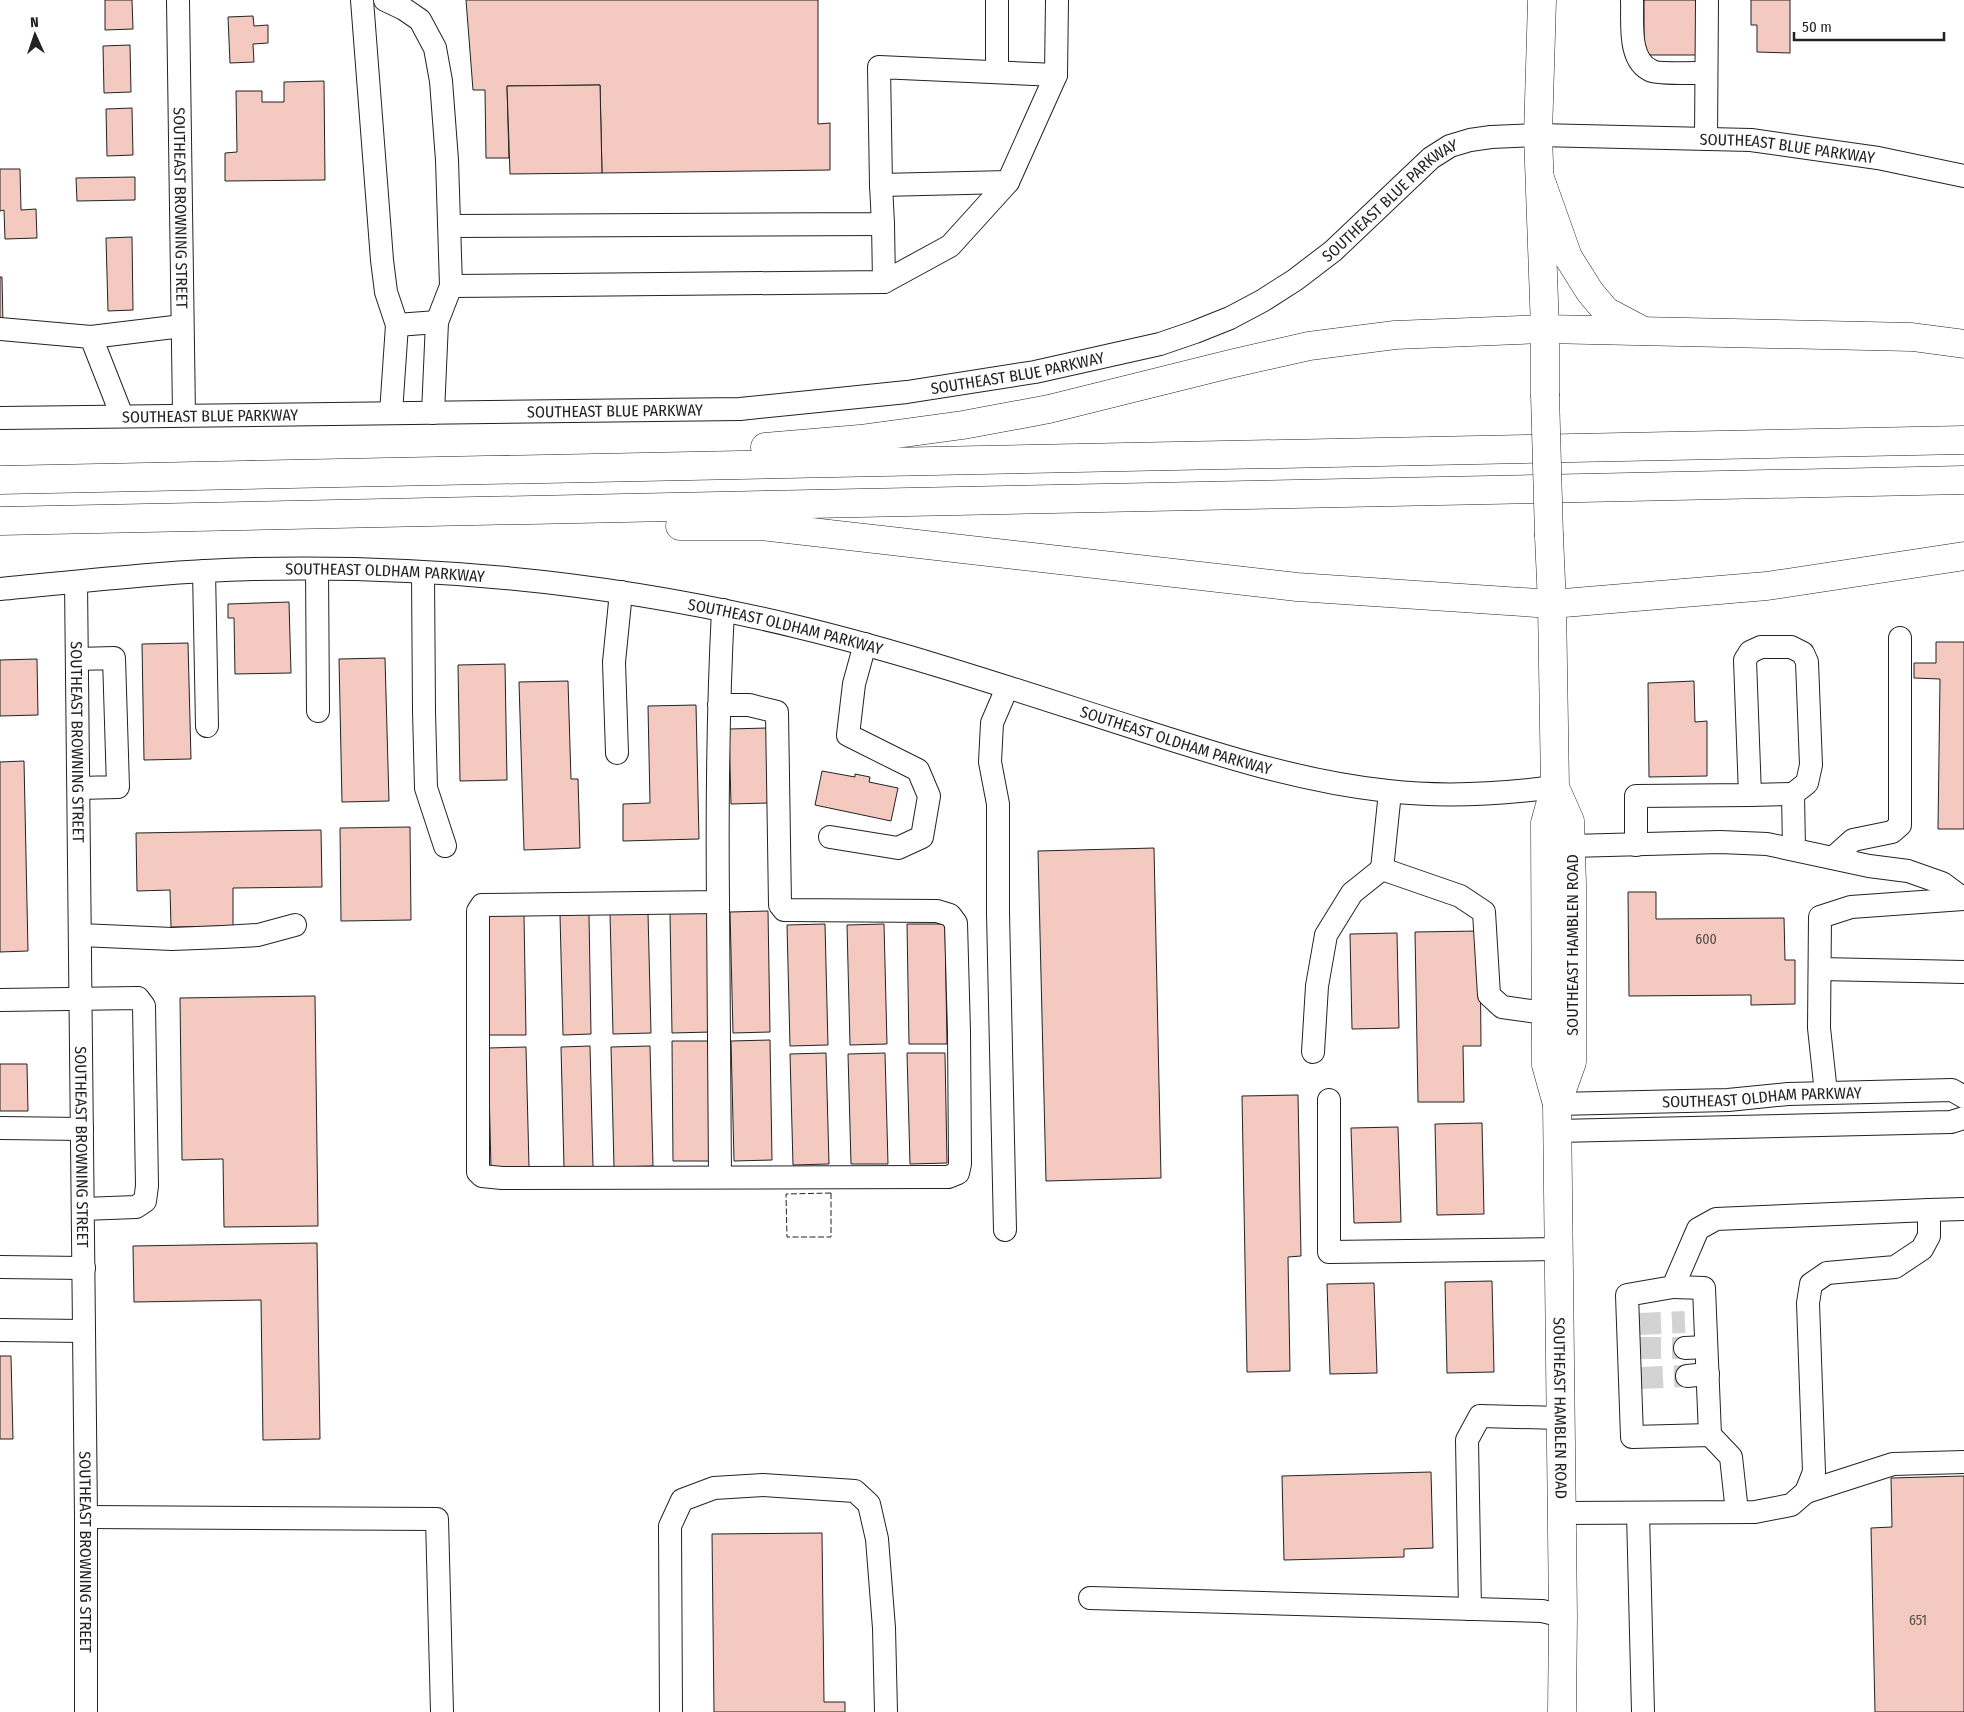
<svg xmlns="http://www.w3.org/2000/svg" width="1964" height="1712" font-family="'Fira Sans Condensed',sans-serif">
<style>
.building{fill:#f3c9c0;stroke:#222}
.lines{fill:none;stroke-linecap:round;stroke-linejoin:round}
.minor-tunnel{stroke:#d3d3d3;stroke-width:22;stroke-dasharray:22 11;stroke-linecap:butt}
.minor-casing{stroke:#222;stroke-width:24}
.major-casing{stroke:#222;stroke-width:29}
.highway-casing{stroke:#222;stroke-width:29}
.minor{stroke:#fff;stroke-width:22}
.major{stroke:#fff;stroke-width:28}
.highway{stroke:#fff;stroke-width:28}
.major-bridge-casing{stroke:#222;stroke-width:29;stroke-linecap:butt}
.major-bridge{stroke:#fff;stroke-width:28}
.fence{stroke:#222;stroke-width:1;stroke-dasharray:6 2.5;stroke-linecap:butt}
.labels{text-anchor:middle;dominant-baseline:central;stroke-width:4;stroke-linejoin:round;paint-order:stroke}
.number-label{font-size:14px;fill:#564c4a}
.street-label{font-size:16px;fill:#222;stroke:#fff}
</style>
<rect width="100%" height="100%" fill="#fff"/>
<g class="building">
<polygon points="105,0 132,0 133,29 105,30"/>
<polygon points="466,0 818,0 818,124 830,123 830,170 602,173 600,85 507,86 509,158 486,158 485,90 473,90"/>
<rect x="1644" y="0" width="58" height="55"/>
<polygon points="1751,0 1790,0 1790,53 1757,52 1757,25 1751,25"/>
<polygon points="253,16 254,26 268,25 268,43 253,44 254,62 230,63 228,17"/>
<polygon points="130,45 131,92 104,93 103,46"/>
<polygon points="324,81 325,180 225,181 225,153 237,152 236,91 262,91 262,102 284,102 284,82"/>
<polygon points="600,85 602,173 510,174 507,86"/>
<polygon points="132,108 133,155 107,156 106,109"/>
<polygon points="0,169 20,169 21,210 36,209 37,238 5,239 4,210 0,211"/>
<polygon points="135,177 135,200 77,201 76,178"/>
<polygon points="132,237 133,310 108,311 106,238"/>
<polygon points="0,277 2,277 3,325 0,325"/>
<polygon points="289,602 291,673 235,674 234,618 228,618 228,604"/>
<polygon points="1936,642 1964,642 1964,829 1938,829 1940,679 1914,678 1914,663 1936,663"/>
<polygon points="188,643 191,759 144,760 142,644"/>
<polygon points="385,658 389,801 342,802 339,659"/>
<polygon points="37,659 38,715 0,716 0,660"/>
<polygon points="505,664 507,780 460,781 458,665"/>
<polygon points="568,681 571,779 578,779 580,848 524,850 519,682"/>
<polygon points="1694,681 1695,722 1707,721 1707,776 1649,777 1648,683"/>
<polygon points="696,705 699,839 623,841 623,804 650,803 648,706"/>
<polygon points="767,728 769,803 731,804 729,729"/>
<polygon points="24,761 28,951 0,952 0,762"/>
<polygon points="822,771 855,777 855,774 870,777 869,782 898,788 891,821 815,805"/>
<polygon points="410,827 411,920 341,921 340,828"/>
<polygon points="321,830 322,887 233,888 233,926 171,927 170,890 137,891 136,833"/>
<polygon points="1154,848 1161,1178 1046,1181 1038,851"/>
<polygon points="1628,892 1656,892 1656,919 1784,918 1785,960 1795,960 1795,1004 1751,1005 1751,995 1629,996"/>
<polygon points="768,911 770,1032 733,1033 730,912"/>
<polygon points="709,912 711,1032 672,1033 670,913"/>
<polygon points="648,913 651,1033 613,1034 610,914"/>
<polygon points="589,914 591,1034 563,1035 560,915"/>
<polygon points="486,915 524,915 526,1035 488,1035"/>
<polygon points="825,924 828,1045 790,1046 787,925"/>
<polygon points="884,924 887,1044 850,1045 847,925"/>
<polygon points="907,924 945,924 947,1044 909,1044"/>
<polygon points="1480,931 1481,1046 1463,1046 1464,1102 1418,1102 1415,932"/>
<polygon points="1397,933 1399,1028 1352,1029 1350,934"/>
<polygon points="315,996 318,1226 224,1227 223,1159 182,1160 180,998"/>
<polygon points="770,1040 772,1160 734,1161 731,1041"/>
<polygon points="672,1041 710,1041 712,1161 673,1161"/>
<polygon points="590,1046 593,1167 564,1167 561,1047"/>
<polygon points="650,1046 653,1166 614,1167 611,1047"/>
<polygon points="526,1047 529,1167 491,1168 488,1048"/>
<polygon points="826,1053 829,1164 793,1165 790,1054"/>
<polygon points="885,1053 888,1164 851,1164 848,1054"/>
<polygon points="907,1053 945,1053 947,1163 910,1164"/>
<polygon points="0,1064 27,1064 28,1111 0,1111"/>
<polygon points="1298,1095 1301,1256 1288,1257 1290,1371 1247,1372 1242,1096"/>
<polygon points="1482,1123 1484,1214 1437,1215 1435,1124"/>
<polygon points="1398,1127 1401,1222 1354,1223 1351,1128"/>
<polygon points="317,1243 320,1439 263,1440 261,1300 134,1302 133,1246"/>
<polygon points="1492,1281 1494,1372 1447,1373 1445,1282"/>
<polygon points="1374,1283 1377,1373 1330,1374 1327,1284"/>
<polygon points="0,1356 11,1356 13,1439 0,1439"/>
<polygon points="1431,1472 1433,1548 1404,1549 1404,1557 1284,1560 1282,1476"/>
<polygon points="1964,1476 1964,1712 1875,1712 1871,1528 1892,1527 1891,1478"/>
<polygon points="822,1533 824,1702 845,1702 845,1712 714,1712 712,1534"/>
</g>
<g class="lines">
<g class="minor-tunnel">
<polyline points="1639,1324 1685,1322"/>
<polyline points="1639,1348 1685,1348"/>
<polyline points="1641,1378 1687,1376"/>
</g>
<g class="minor-casing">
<g id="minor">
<path id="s1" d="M178 0 184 415"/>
<polyline points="362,0 382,260 386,292 397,325 391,413"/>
<polyline points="385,0 404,9 420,20 435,48 441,81 447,160 451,286 437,322 433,413"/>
<path d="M1632 0C1633 21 1627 61 1652 71 1658 74 1697 73 1706 73"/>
<polyline points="997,72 997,0"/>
<polyline points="1706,139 1707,0"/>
<polyline points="1008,182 881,185 879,67 1056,75"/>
<polyline points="883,224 884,282"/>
<polyline points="450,226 883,224 881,185"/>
<polyline points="451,286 884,282 950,246 1008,182 1056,75 1057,0"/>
<polyline points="397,325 437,322"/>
<polyline points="0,329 91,337 122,416"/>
<polyline points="91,337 182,326"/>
<path id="s2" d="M0 418 740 409 907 392 1035 372 1160 344 1195 332 1230 318 1262 301 1295 280 1333 251 1431 158 1450 146 1470 140 1491 137 1538 135 1751 140 1878 158 1964 176"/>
<polyline points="317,569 318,711"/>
<polyline points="204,571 207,726"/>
<polyline points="423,573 424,711 426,788 445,846"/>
<path id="s3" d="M76 582 86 1517V1712"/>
<path id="s4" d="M0 589C84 581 169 571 254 569 437 565 621 584 798 627 914 655 1028 694 1141 730 1222 756 1303 782 1388 791 1440 797 1502 794 1555 787"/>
<polyline points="77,659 114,658 118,787 79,788"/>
<path d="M719 705H749L777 712 780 905 784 910 937 911 950 915 956 923 959 1032 960 1164 958 1173 948 1177H930L502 1178 482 1176 478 1172V911L482 905 718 902C717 805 718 707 723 610"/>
<polyline points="617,753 614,662 621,592"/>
<polyline points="1390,792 1382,869 1460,896 1484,912 1489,995 1502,1007 1545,1013"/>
<polyline points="1750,795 1793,794"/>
<polyline points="830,837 898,848 922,837 929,796 918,770 848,735 854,684 865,644"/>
<polyline points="1636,845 1636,796 1750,795 1745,660 1750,652 1761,647 1791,647 1803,653 1807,662 1811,765 1807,783 1793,794 1794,849"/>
<polyline points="1571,846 1720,842 1767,844 1869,866 1908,871 1942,883 1964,899"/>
<polyline points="1833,858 1853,840 1892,832 1900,825 1900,638"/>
<polyline points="718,902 720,1177"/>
<polyline points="80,935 172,939 223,937 258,935 295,925"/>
<polyline points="1820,969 1964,972"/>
<polyline points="0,1000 138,998 144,1006 147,1186 145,1201 136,1207 83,1209"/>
<polyline points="1313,1052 1317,986 1326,935 1352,893 1382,869"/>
<polyline points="1826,1093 1819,1028 1820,917 1851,907 1964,899"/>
<polyline points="1329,1100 1329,1252 1557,1249"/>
<path id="s5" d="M1557 1104 1728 1100 1788 1094 1952 1090 1964 1097"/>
<polyline points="0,1128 82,1129"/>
<polyline points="1557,1131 1951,1122 1964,1118"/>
<polyline points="1005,1230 998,913 998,804 990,762 992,723 1007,688"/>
<polyline points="0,1267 84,1268"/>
<polyline points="1673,1287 1704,1288 1710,1435"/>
<polyline points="0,1330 84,1331"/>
<polyline points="1685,1348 1706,1347"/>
<polyline points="1687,1376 1708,1374"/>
<polyline points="1806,1492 1893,1464 1964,1462"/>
<polyline points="1737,1512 1731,1457 1710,1435 1632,1437 1627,1295 1673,1287 1698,1229 1716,1219 1929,1210"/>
<polyline points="1562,1513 1755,1512 1791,1505 1806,1492 1814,1472 1808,1303 1811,1284 1827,1273 1895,1267 1922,1249 1929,1236 1929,1210 1964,1209"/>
<polyline points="1638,1513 1643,1712"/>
<polyline points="86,1517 437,1519 442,1712"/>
<polyline points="1090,1598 1542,1611 1563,1616"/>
<polyline points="1470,1609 1467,1440 1480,1416 1560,1418"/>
<polyline points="671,1712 670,1526 682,1500 714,1488 763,1485 855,1491 869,1504 877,1539 884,1628 886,1712"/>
</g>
</g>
<g class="major-casing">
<g id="major">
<polyline points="1542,0 1538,135 1545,329 1545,394"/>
<polyline points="1549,536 1552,604 1555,787 1545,823 1546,1065 1557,1104 1572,1062 1572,884 1570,821 1555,787"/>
<path id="s6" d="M1557 1104 1563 1616 1562 1712"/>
</g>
</g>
<g class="highway-casing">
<g id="highway">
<polyline points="1540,178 1568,257 1590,292 1606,311 1640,329"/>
<polyline points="765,447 860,439 963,425 1049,409 1230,364 1309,346 1395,335 1545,329 1912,337 1964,344"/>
<polyline points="0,480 1964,440"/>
<polyline points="0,521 1964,480"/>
<polyline points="680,526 760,526 1297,587 1552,604 1767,586 1964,556"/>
</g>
</g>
<use href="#minor" class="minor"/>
<use href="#major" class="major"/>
<use href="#highway" class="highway"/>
<g class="major-bridge-casing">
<polyline id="major-bridge" points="1545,394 1549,536"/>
</g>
<use href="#major-bridge" class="major-bridge"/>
<polygon class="fence" points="831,1193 831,1237 787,1237 786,1194"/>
</g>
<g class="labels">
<g class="number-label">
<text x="1706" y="939">600</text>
<text x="1918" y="1620">651</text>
</g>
<g class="street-label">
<text stroke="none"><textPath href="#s2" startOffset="1860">SOUTHEAST BLUE PARKWAY</textPath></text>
<text stroke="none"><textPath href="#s2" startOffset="1440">SOUTHEAST BLUE PARKWAY</textPath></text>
<text stroke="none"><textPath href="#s1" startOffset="208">SOUTHEAST BROWNING STREET</textPath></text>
<text stroke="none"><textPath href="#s2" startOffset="1020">SOUTHEAST BLUE PARKWAY</textPath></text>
<text stroke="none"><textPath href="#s2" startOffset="615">SOUTHEAST BLUE PARKWAY</textPath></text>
<text stroke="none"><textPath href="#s2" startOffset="210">SOUTHEAST BLUE PARKWAY</textPath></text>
<text stroke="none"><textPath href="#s4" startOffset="386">SOUTHEAST OLDHAM PARKWAY</textPath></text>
<text stroke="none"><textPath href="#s4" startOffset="791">SOUTHEAST OLDHAM PARKWAY</textPath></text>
<text stroke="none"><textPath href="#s4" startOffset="1198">SOUTHEAST OLDHAM PARKWAY</textPath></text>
<text stroke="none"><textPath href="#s3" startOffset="160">SOUTHEAST BROWNING STREET</textPath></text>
<text transform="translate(1572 945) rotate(-90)">SOUTHEAST HAMBLEN ROAD</text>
<text stroke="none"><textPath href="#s5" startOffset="205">SOUTHEAST OLDHAM PARKWAY</textPath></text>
<text stroke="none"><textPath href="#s3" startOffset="565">SOUTHEAST BROWNING STREET</textPath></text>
<text stroke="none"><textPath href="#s6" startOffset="304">SOUTHEAST HAMBLEN ROAD</textPath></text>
<text stroke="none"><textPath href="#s3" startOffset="970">SOUTHEAST BROWNING STREET</textPath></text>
</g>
</g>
<g transform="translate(35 35) rotate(357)" stroke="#ffffff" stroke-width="4" paint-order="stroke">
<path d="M0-4L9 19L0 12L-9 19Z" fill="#222222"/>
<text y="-8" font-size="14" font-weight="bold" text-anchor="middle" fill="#222222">N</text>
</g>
<path d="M1794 32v8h150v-8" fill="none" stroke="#222222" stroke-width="2.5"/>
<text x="1802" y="32" font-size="15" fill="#222222" stroke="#ffffff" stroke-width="4" paint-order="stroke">50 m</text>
</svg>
